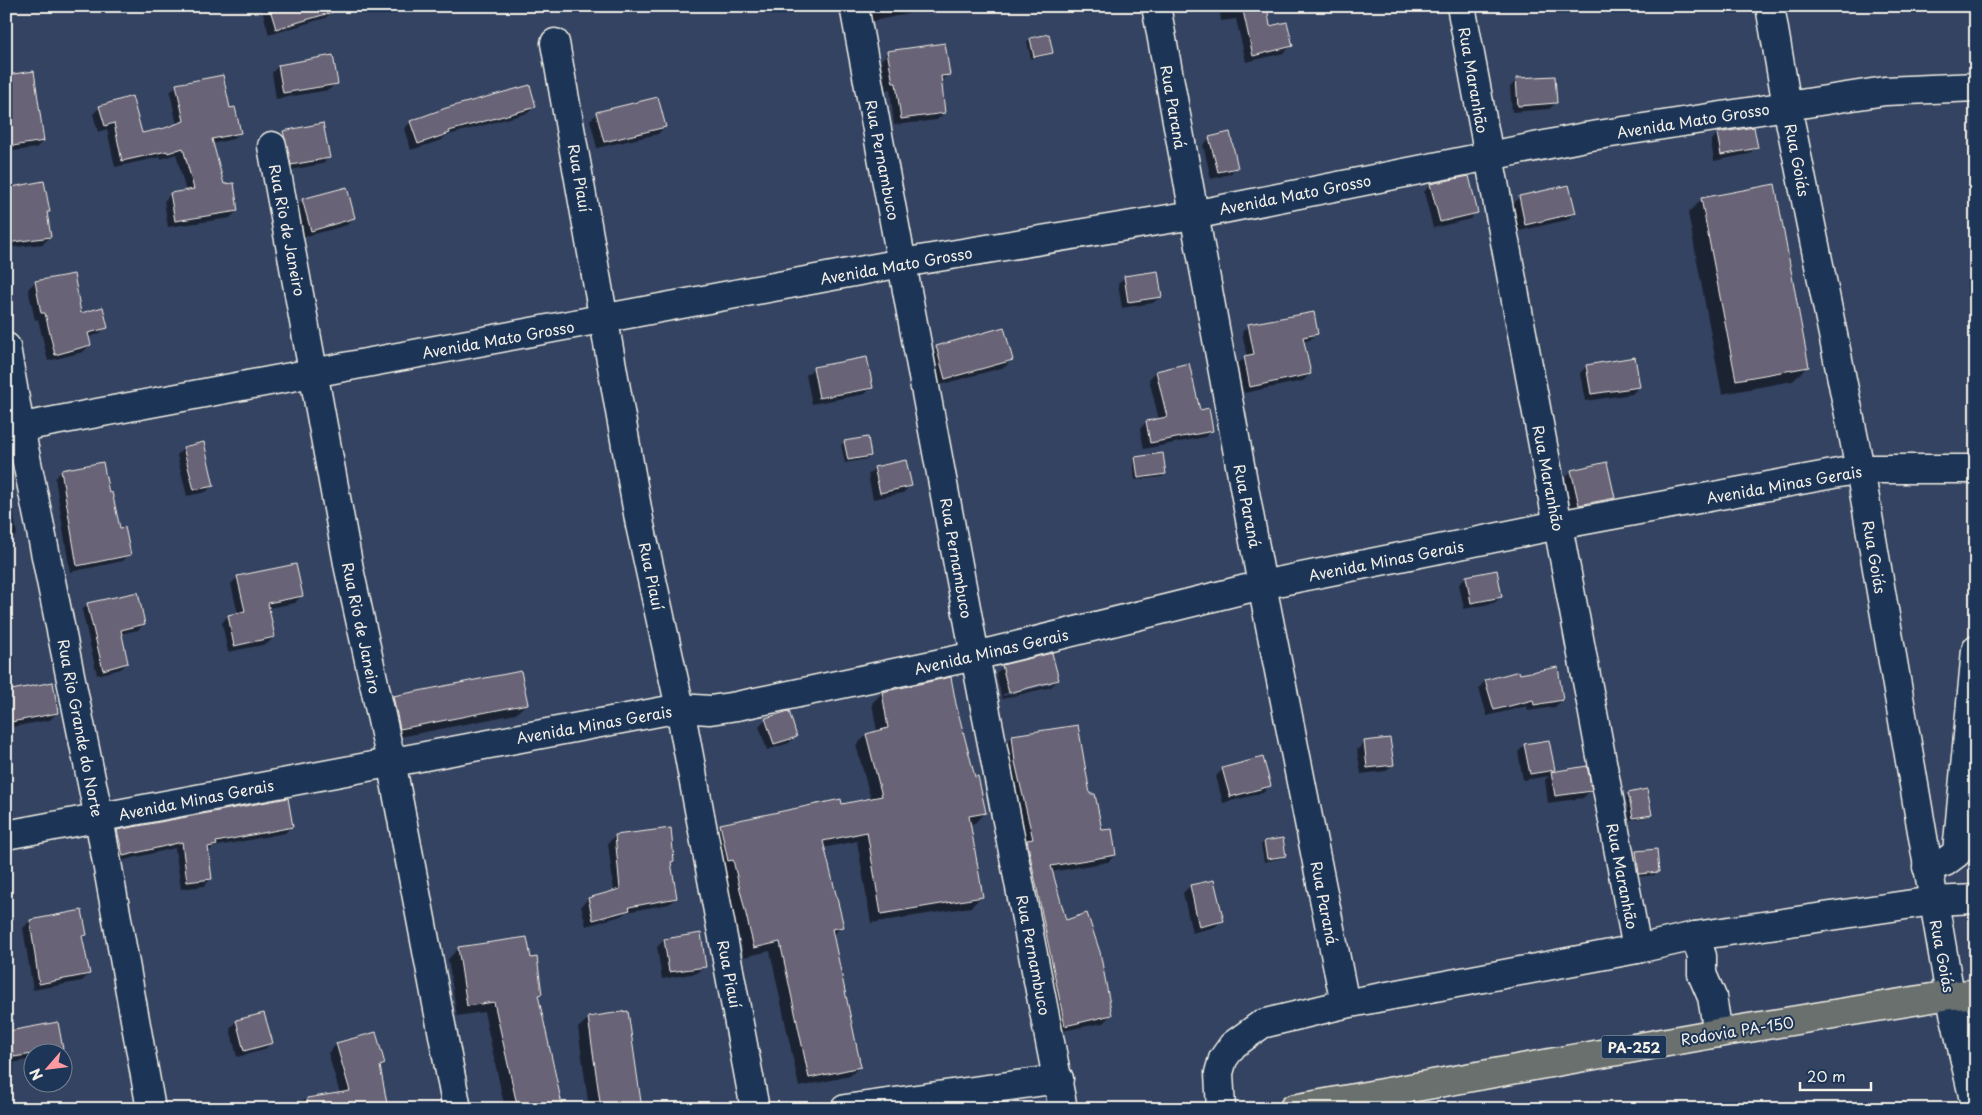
<svg xmlns="http://www.w3.org/2000/svg" width="1982" height="1115" font-family="'Playpen Sans',sans-serif">
<style>
.shadow{fill:#0007;fill-rule:evenodd}
.building{fill:#686377;stroke:#f4f1e8}
.lines{fill:none;stroke-linecap:round;stroke-linejoin:round}
.minor-casing{stroke:#f4f1e8;stroke-width:31}
.highway-casing{stroke:#f4f1e8;stroke-width:31}
.minor{stroke:#1d3557;stroke-width:28}
.highway{stroke:#6a706d;stroke-width:28}
.labels{text-anchor:middle;dominant-baseline:central;stroke-width:4;stroke-linejoin:round;paint-order:stroke}
.shield{fill:#1d3557;stroke:#b4b9bc;stroke-width:1}
.shield-label{font-size:14px;font-weight:bold;fill:#f4f1e8}
.street-label{font-size:15px;fill:#f4f1e8;stroke:#1d3557}
</style>
<rect width="100%" height="100%" fill="#344361"/>
<filter id="ink" filterUnits="userSpaceOnUse"><feTurbulence type="fractalNoise" baseFrequency=".02" numOctaves="2"/><feDisplacementMap in="SourceGraphic" scale="10" xChannelSelector="R" yChannelSelector="G"/><feConvolveMatrix kernelMatrix="1 2 1 2 8 2 1 2 1" color-interpolation-filters="sRGB"/></filter>
<g filter="url(#ink)">
<g class="shadow">
<polygon points="261,6 330,6 332,12 325,18 269,35"/>
<polygon points="865,6 922,6 916,12 868,22"/>
<polygon points="1219,6 1266,6 1269,27 1291,46 1284,53 1246,62 1236,19 1221,21"/>
<polygon points="1048,35 1052,52 1048,55 1031,59 1027,42 1030,39"/>
<polygon points="888,53 948,74 941,81 944,113 937,120 894,125 890,89 886,90 881,60"/>
<polygon points="278,66 336,83 329,90 276,99 272,73"/>
<polygon points="6,76 43,141 36,148 6,152"/>
<polygon points="1517,80 1556,103 1549,109 1512,112 1510,87"/>
<polygon points="177,85 229,109 240,133 233,139 212,144 223,186 237,211 230,218 168,227 164,201 171,194 186,192 176,154 161,159 160,157 115,167 107,129 98,132 93,114 100,107 141,134 177,125 170,92"/>
<polygon points="535,106 528,113 445,136 442,140 411,150 404,129 411,122"/>
<polygon points="597,114 665,127 658,134 597,148 590,120"/>
<polygon points="284,132 329,157 322,164 285,171 277,139"/>
<polygon points="1717,134 1756,147 1749,154 1714,161 1711,141"/>
<polygon points="1210,138 1237,167 1230,174 1211,179 1203,145"/>
<polygon points="1430,185 1476,212 1470,219 1433,228 1424,192"/>
<polygon points="6,190 49,211 46,214 50,237 43,244 6,248"/>
<polygon points="1520,197 1574,213 1567,220 1519,231 1513,204"/>
<polygon points="1702,199 1807,367 1793,381 1722,394 1688,213"/>
<polygon points="303,200 354,218 347,225 304,237 296,207"/>
<polygon points="1125,277 1160,297 1153,303 1122,308 1118,284"/>
<polygon points="35,282 80,314 106,327 99,334 88,337 90,345 83,352 48,361 38,319 35,320 28,289"/>
<polygon points="1249,325 1316,334 1310,340 1303,342 1310,374 1303,381 1244,393 1237,364 1247,357 1242,332"/>
<polygon points="937,348 1011,360 1005,367 939,385 930,354"/>
<polygon points="1587,366 1639,387 1632,394 1585,401 1580,373"/>
<polygon points="813,369 872,387 865,394 812,404 806,375"/>
<polygon points="1156,372 1199,412 1212,430 1205,437 1144,449 1140,429 1146,422 1159,420 1149,379"/>
<polygon points="844,442 870,456 867,459 845,463 841,445"/>
<polygon points="184,448 213,485 206,492 187,496 177,455"/>
<polygon points="1136,458 1165,474 1162,477 1135,480 1133,461"/>
<polygon points="874,469 910,486 903,493 873,499 868,475"/>
<polygon points="62,471 108,494 129,554 123,561 70,572 55,478"/>
<polygon points="1572,471 1614,498 1607,505 1572,511 1565,478"/>
<polygon points="14,517 17,534 11,540 6,541 6,518"/>
<polygon points="238,577 301,596 295,603 268,608 274,637 267,644 228,652 222,623 228,616 238,614 231,584"/>
<polygon points="1466,577 1501,597 1494,603 1464,609 1459,584"/>
<polygon points="88,604 144,624 138,630 120,634 127,663 121,669 97,675 82,610"/>
<path d="M1003 667 1058 680 1051 687 1002 699 996 673ZM1052 681V684L1003 696V694Z"/>
<polygon points="1519,675 1562,700 1555,707 1528,711 1527,706 1487,716 1479,688 1485,681"/>
<polygon points="950,678 955,704 985,812 975,823 969,824 981,897 971,907 871,923 857,841 823,848 842,926 832,936 860,1066 850,1076 799,1087 770,951 744,957 723,869 711,836 721,826 871,800 856,745 867,735 877,732 872,703 882,693"/>
<polygon points="6,692 57,713 50,720 6,728"/>
<polygon points="393,697 526,704 516,714 390,739 383,707"/>
<polygon points="766,719 796,736 789,743 767,750 759,726"/>
<polygon points="1013,736 1089,796 1101,832 1115,855 1108,862 1051,872 1065,922 1111,1015 1103,1023 1057,1032 1005,744"/>
<polygon points="1364,743 1393,764 1386,771 1361,774 1357,750"/>
<polygon points="1525,745 1554,769 1550,773 1586,768 1590,791 1583,798 1548,803 1545,780 1549,776 1523,780 1518,752"/>
<polygon points="1223,769 1269,786 1263,793 1223,803 1216,776"/>
<polygon points="1629,794 1650,814 1647,817 1630,820 1626,797"/>
<polygon points="292,826 285,833 213,847 208,852 211,879 204,886 181,889 175,848 116,862 111,838 118,831"/>
<polygon points="615,836 673,861 670,864 676,898 669,904 626,912 621,916 586,926 581,906 588,899 614,892 608,843"/>
<polygon points="1264,842 1285,855 1282,858 1264,862 1261,845"/>
<polygon points="1637,853 1657,872 1654,875 1636,877 1634,856"/>
<polygon points="1213,881 1222,920 1215,927 1192,933 1183,893 1190,886"/>
<polygon points="30,921 86,935 82,939 89,974 82,981 33,990 23,928"/>
<polygon points="664,940 704,966 697,973 662,979 657,947"/>
<polygon points="459,948 530,960 541,994 537,998 561,1109 505,1109 484,1012 457,1016 448,959"/>
<polygon points="589,1018 641,1109 589,1109 578,1028"/>
<polygon points="237,1021 271,1043 264,1050 237,1057 230,1028"/>
<polygon points="10,1032 62,1049 58,1052 32,1052 32,1059 7,1064 6,1035"/>
<polygon points="337,1044 384,1064 379,1068 387,1109 292,1109 300,1101 340,1094 328,1053"/>
</g>
<g class="building">
<polygon points="269,6 336,6 336,11 276,29"/>
<polygon points="1242,6 1267,6 1270,26 1287,22 1293,46 1253,56"/>
<polygon points="1049,34 1053,53 1034,57 1030,38"/>
<polygon points="945,43 950,75 941,76 945,113 901,119 896,83 893,83 887,51"/>
<polygon points="333,55 338,84 283,93 278,65"/>
<polygon points="34,71 44,141 6,147 6,75"/>
<polygon points="223,75 230,108 235,107 241,133 212,139 224,184 234,183 238,211 175,221 170,193 194,189 183,148 168,153 167,151 122,161 114,123 105,126 99,106 132,96 142,133 165,128 184,121 176,84"/>
<polygon points="1555,76 1557,103 1518,106 1516,78"/>
<polygon points="530,85 536,107 449,131 450,133 418,144 410,121 446,108"/>
<polygon points="658,97 666,127 604,142 596,112"/>
<polygon points="323,123 330,158 291,165 283,131"/>
<polygon points="1754,127 1758,148 1721,155 1717,133"/>
<polygon points="1230,132 1238,168 1218,172 1209,137"/>
<polygon points="1469,176 1478,213 1440,222 1430,184"/>
<polygon points="44,181 50,212 47,212 51,237 6,243 6,188"/>
<polygon points="1775,184 1809,367 1736,380 1701,198"/>
<polygon points="1569,185 1576,213 1525,225 1519,196"/>
<polygon points="347,187 355,218 311,231 302,199"/>
<polygon points="1158,271 1162,297 1128,302 1124,276"/>
<polygon points="74,274 81,313 103,307 108,328 88,333 91,345 55,355 45,313 41,313 35,281"/>
<polygon points="1314,312 1318,334 1303,337 1311,374 1250,387 1244,356 1254,354 1248,324"/>
<polygon points="1004,327 1013,360 945,379 936,346"/>
<polygon points="867,357 873,388 819,398 813,367"/>
<polygon points="1635,357 1640,387 1591,394 1586,365"/>
<polygon points="1189,363 1200,410 1209,408 1213,431 1150,443 1146,421 1167,417 1156,371"/>
<polygon points="868,437 871,456 848,460 844,441"/>
<polygon points="204,442 214,486 194,490 183,447"/>
<polygon points="1163,453 1166,474 1138,478 1135,457"/>
<polygon points="906,460 912,486 880,493 874,467"/>
<polygon points="103,462 109,493 112,492 120,528 125,527 131,555 77,566 61,470"/>
<polygon points="1607,462 1615,498 1579,505 1571,470"/>
<polygon points="296,564 303,596 268,603 275,637 234,646 228,615 245,611 237,576"/>
<polygon points="1497,570 1502,597 1471,603 1466,576"/>
<polygon points="138,592 145,624 121,630 128,663 103,670 87,603"/>
<polygon points="1052,653 1059,680 1009,693 1002,665"/>
<polygon points="1558,667 1563,700 1534,705 1533,700 1494,710 1485,680 1519,671 1520,674"/>
<polygon points="521,671 528,704 400,729 393,696"/>
<polygon points="951,677 956,704 975,777 978,776 986,813 969,816 983,897 881,914 867,832 823,841 844,927 832,929 861,1067 809,1078 780,942 754,948 733,860 728,861 720,824 841,799 842,804 882,796 866,734 888,728 882,692"/>
<polygon points="53,682 58,713 6,723 6,691"/>
<polygon points="789,711 797,737 774,744 765,718"/>
<polygon points="1078,725 1090,794 1095,794 1102,830 1112,829 1116,855 1051,866 1066,920 1087,913 1100,952 1112,1015 1065,1026 1027,840 1033,839 1015,762 1012,735"/>
<polygon points="1390,738 1394,765 1367,768 1364,741"/>
<polygon points="1549,740 1555,770 1530,774 1524,744"/>
<polygon points="1263,757 1271,786 1230,797 1222,768"/>
<polygon points="1587,766 1592,791 1555,796 1551,772"/>
<polygon points="1647,789 1652,815 1633,818 1628,793"/>
<polygon points="288,798 293,827 216,842 217,845 208,847 212,879 187,882 182,842 123,856 117,830"/>
<polygon points="671,828 674,861 671,862 677,898 629,907 630,910 593,920 588,898 620,889 615,835"/>
<polygon points="1283,838 1286,856 1267,859 1264,841"/>
<polygon points="1657,849 1659,872 1639,874 1636,851"/>
<polygon points="1214,880 1224,921 1199,927 1190,885"/>
<polygon points="82,910 87,935 82,936 90,974 39,984 30,920"/>
<polygon points="701,933 706,967 669,972 664,939"/>
<polygon points="527,937 531,958 537,957 542,994 538,995 563,1109 518,1109 494,1002 467,1006 458,947"/>
<polygon points="628,1011 642,1109 601,1109 588,1017"/>
<polygon points="264,1013 273,1043 244,1051 236,1020"/>
<polygon points="58,1022 63,1049 14,1057 9,1031"/>
<polygon points="376,1032 385,1064 380,1066 388,1109 308,1109 307,1098 350,1091 336,1043"/>
</g>
<g class="lines">
<g class="minor-casing">
<g id="minor">
<polyline points="854,6 975,656 1063,1109"/>
<polyline points="1156,6 1262,585 1345,1004"/>
<polyline points="1461,6 1637,949"/>
<polyline points="1770,6 1787,106 1860,469 1950,995 1976,1109"/>
<polyline points="555,43 640,525 680,708 755,1109"/>
<polyline points="272,146 349,569 391,761 457,1109"/>
<polyline points="6,347 20,428 99,818 151,1109"/>
<polyline points="6,430 902,263 1193,215 1585,137 1885,91 1976,87"/>
<polyline points="6,835 680,708 710,710 737,706 975,656 1262,585 1558,525 1860,469 1976,469"/>
<polyline points="1927,867 1945,862 1957,853 1976,650"/>
<polyline points="1695,936 1702,956 1702,974 1712,997 1718,1033"/>
<polyline points="845,1109 1059,1079"/>
<polyline points="1221,1109 1219,1073 1223,1059 1233,1045 1262,1024 1345,1004 1637,949 1695,936 1933,901 1976,899"/>
</g>
</g>
<g class="highway-casing">
<polyline id="highway" points="1293,1109 1718,1033 1950,995 1976,994"/>
</g>
<use href="#minor" class="minor"/>
<use href="#highway" class="highway"/>
</g>
</g>
<g class="labels">
<rect class="shield" x="1601.5" y="1035.5" width="65" height="23" rx="4"/>
<g class="shield-label">
<text x="1634" y="1047">PA-252</text>
</g>
<g class="street-label">
<text transform="translate(1474 80) rotate(80)">Rua Maranhão</text>
<text transform="translate(1174 107) rotate(80)">Rua Paraná</text>
<text transform="translate(1693 120) rotate(-9)">Avenida Mato Grosso</text>
<text transform="translate(883 160) rotate(79)">Rua Pernambuco</text>
<text transform="translate(1798 160) rotate(79)">Rua Goiás</text>
<text transform="translate(580 178) rotate(80)">Rua Piauí</text>
<text transform="translate(1295 194) rotate(-11)">Avenida Mato Grosso</text>
<text transform="translate(288 230) rotate(79)">Rua Rio de Janeiro</text>
<text transform="translate(896 265) rotate(-10)">Avenida Mato Grosso</text>
<text transform="translate(498 339) rotate(-10)">Avenida Mato Grosso</text>
<text transform="translate(1549 478) rotate(79)">Rua Maranhão</text>
<text transform="translate(1784 484) rotate(-10)">Avenida Minas Gerais</text>
<text transform="translate(1248 506) rotate(79)">Rua Paraná</text>
<text transform="translate(1875 557) rotate(80)">Rua Goiás</text>
<text transform="translate(957 558) rotate(80)">Rua Pernambuco</text>
<text transform="translate(1386 560) rotate(-11)">Avenida Minas Gerais</text>
<text transform="translate(652 576) rotate(78)">Rua Piauí</text>
<text transform="translate(362 628) rotate(78)">Rua Rio de Janeiro</text>
<text transform="translate(991 651) rotate(-13)">Avenida Minas Gerais</text>
<text transform="translate(594 724) rotate(-10)">Avenida Minas Gerais</text>
<text transform="translate(81 728) rotate(79)">Rua Rio Grande do Norte</text>
<text transform="translate(196 799) rotate(-11)">Avenida Minas Gerais</text>
<text transform="translate(1623 876) rotate(79)">Rua Maranhão</text>
<text transform="translate(1325 903) rotate(79)">Rua Paraná</text>
<text transform="translate(1034 955) rotate(79)">Rua Pernambuco</text>
<text transform="translate(1943 956) rotate(79)">Rua Goiás</text>
<text transform="translate(730 974) rotate(79)">Rua Piauí</text>
<text transform="translate(1737 1030) rotate(-9)">Rodovia PA-150</text>
</g>
</g>
<rect width="1982" height="1115" fill="none" stroke="#1d3557" stroke-width="25"/>
<rect x="12" y="12" width="1957" height="1090" fill="none" stroke="#f4f1e8" stroke-width="2" filter="url(#ink)"/>
<g transform="translate(48 1068) rotate(242)"><circle r="24" fill="#1d3557" stroke="#738091"/>
<path d="M0-4L9 19L0 12L-9 19Z" fill="#ff9aa2"/>
<text y="-8" font-size="14" font-weight="bold" text-anchor="middle" fill="#f4f1e8">N</text>
</g>
<path d="M1800 1082v8h71v-8" fill="none" stroke="#f4f1e8" stroke-width="2.5"/>
<text x="1807" y="1082" font-size="15" fill="#f4f1e8" stroke="#1d3557" stroke-width="4" paint-order="stroke">20 m</text>
</svg>
